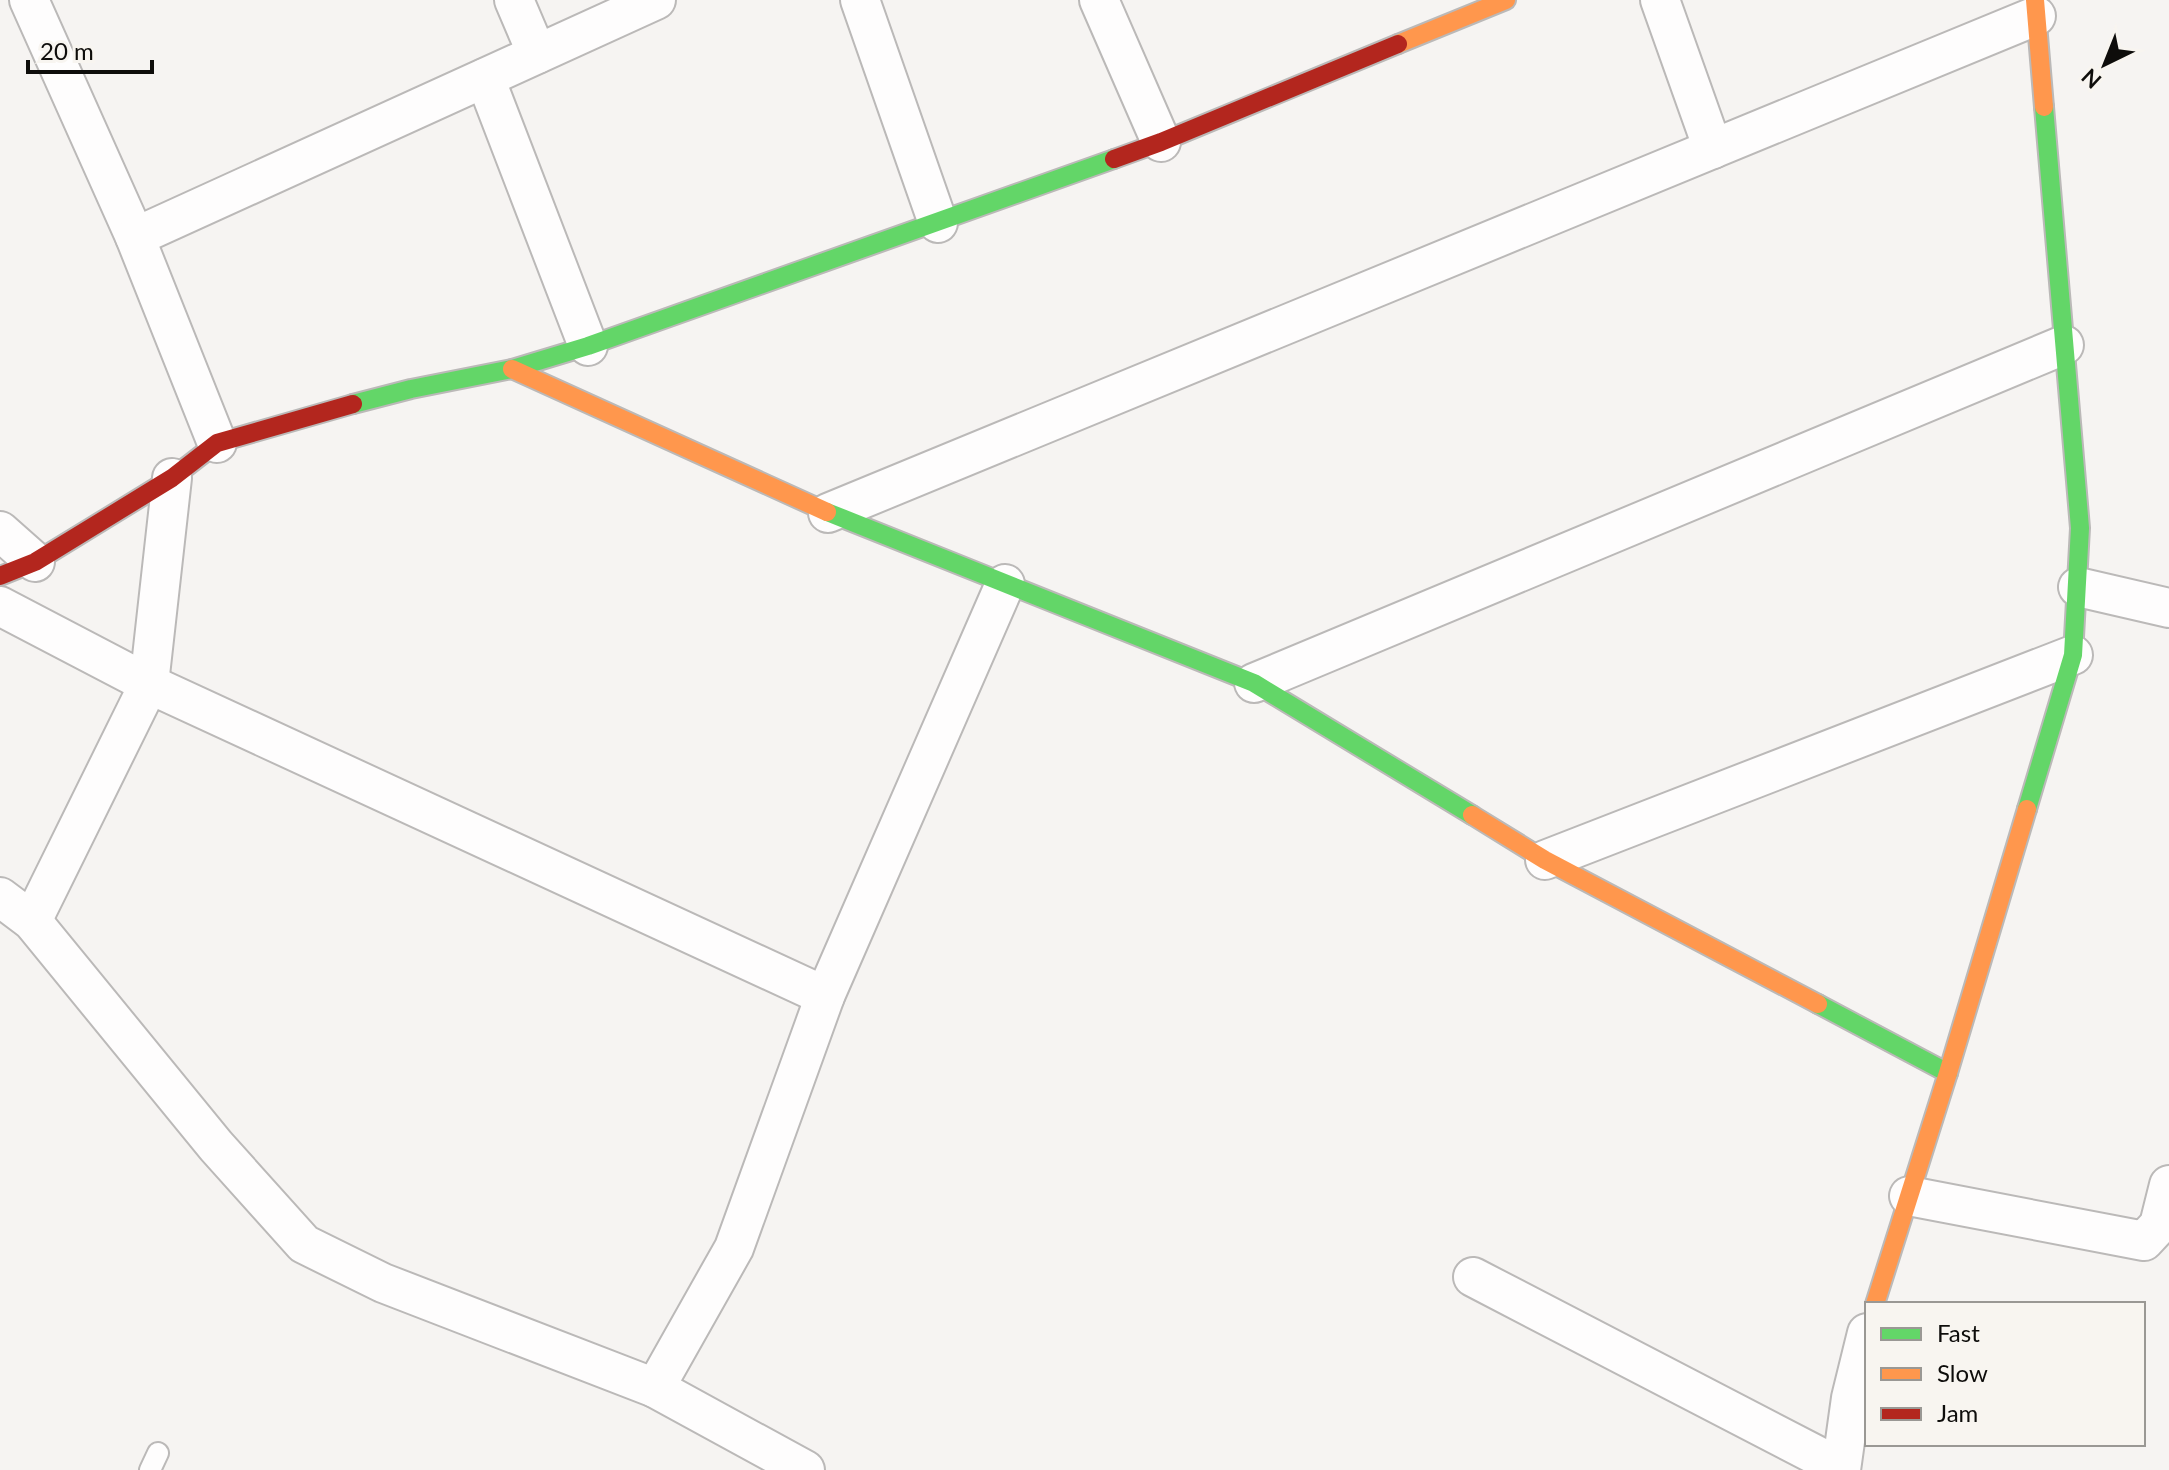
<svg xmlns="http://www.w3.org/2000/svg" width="2169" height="1470" font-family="Lato,sans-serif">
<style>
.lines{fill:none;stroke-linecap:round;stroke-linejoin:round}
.lane-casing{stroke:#bbb9b8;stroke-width:24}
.street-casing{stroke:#bbb9b8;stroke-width:42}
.fast-casing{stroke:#bbb9b8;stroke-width:22}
.slow-casing{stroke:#bbb9b8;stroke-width:22}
.jam-casing{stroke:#bbb9b8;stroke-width:22}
.lane{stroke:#fefdfd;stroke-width:20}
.street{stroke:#fefdfd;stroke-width:38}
.fast{stroke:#63d668;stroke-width:18}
.slow{stroke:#ff974d;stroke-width:18}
.jam{stroke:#b3261e;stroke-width:18}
</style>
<rect width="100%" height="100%" fill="#f6f4f2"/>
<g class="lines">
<g class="lane-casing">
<polyline id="lane" points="150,1470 158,1453"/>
</g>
<g class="street-casing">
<g id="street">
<polyline points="29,0 135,237 217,443"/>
<polyline points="514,0 537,54"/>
<polyline points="860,0 938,223"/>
<polyline points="1099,0 1161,142"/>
<polyline points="1660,0 1713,149"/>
<polyline points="485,78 588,346"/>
<polyline points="135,237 656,0"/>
<polyline points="828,513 2036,16"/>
<polyline points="0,531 35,562"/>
<polyline points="2078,587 2169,608"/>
<polyline points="0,606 149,684 825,996"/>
<polyline points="1254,683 2064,345"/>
<polyline points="1545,860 2073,655"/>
<polyline points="0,897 32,921 216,1146 304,1244 383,1283 655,1388"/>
<polyline points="32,921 149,684 172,478"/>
<polyline points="1909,1196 2144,1241 2159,1225 2169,1185"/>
<polyline points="1473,1277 1841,1468"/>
<polyline points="805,1470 655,1388 734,1248 825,996 1005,584"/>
<polyline points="1841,1470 1851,1398 1867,1333"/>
</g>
</g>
<g class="fast-casing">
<g id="fast">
<polyline points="353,404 411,389 512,369 588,346 1114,159"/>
<polyline points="827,512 1254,683 1472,815"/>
<polyline points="2027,809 2073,655 2080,528 2044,107"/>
<polyline points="1818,1004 1948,1073"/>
</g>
</g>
<g class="slow-casing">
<g id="slow">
<polyline points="2035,0 2044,107"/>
<polyline points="1398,44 1506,0"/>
<polyline points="512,369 827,512"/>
<polyline points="1472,815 1545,860 1818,1004"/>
<polyline points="1875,1304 1948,1073 2027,809"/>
</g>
</g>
<g class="jam-casing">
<g id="jam">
<polyline points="1114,159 1161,142 1398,44"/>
<polyline points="0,576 35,562 172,478 217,443 353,404"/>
</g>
</g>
<use href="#lane" class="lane"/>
<use href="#street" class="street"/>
<use href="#fast" class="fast"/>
<use href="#slow" class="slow"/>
<use href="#jam" class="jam"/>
</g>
<rect x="1865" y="1302" width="280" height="144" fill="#f8f5f0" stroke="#9a9894" stroke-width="2"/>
<rect x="1881" y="1328" width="40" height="12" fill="#63d668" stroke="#9a9894" stroke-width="2"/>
<text x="1937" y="1342" font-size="24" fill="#0e0d0b">Fast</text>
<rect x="1881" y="1368" width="40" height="12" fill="#ff974d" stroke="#9a9894" stroke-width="2"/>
<text x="1937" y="1382" font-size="24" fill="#0e0d0b">Slow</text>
<rect x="1881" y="1408" width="40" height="12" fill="#b3261e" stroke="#9a9894" stroke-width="2"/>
<text x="1937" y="1422" font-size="24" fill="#0e0d0b">Jam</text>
<g transform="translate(2105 64) rotate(223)" stroke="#f8f5f0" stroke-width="6" paint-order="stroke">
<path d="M0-6L14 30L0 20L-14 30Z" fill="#0e0d0b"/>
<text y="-12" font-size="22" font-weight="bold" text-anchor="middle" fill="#0e0d0b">N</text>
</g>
<path d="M28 60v12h124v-12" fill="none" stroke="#0e0d0b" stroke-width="4"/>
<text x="40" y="60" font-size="24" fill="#0e0d0b" stroke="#f8f5f0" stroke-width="6" paint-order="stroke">20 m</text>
</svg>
